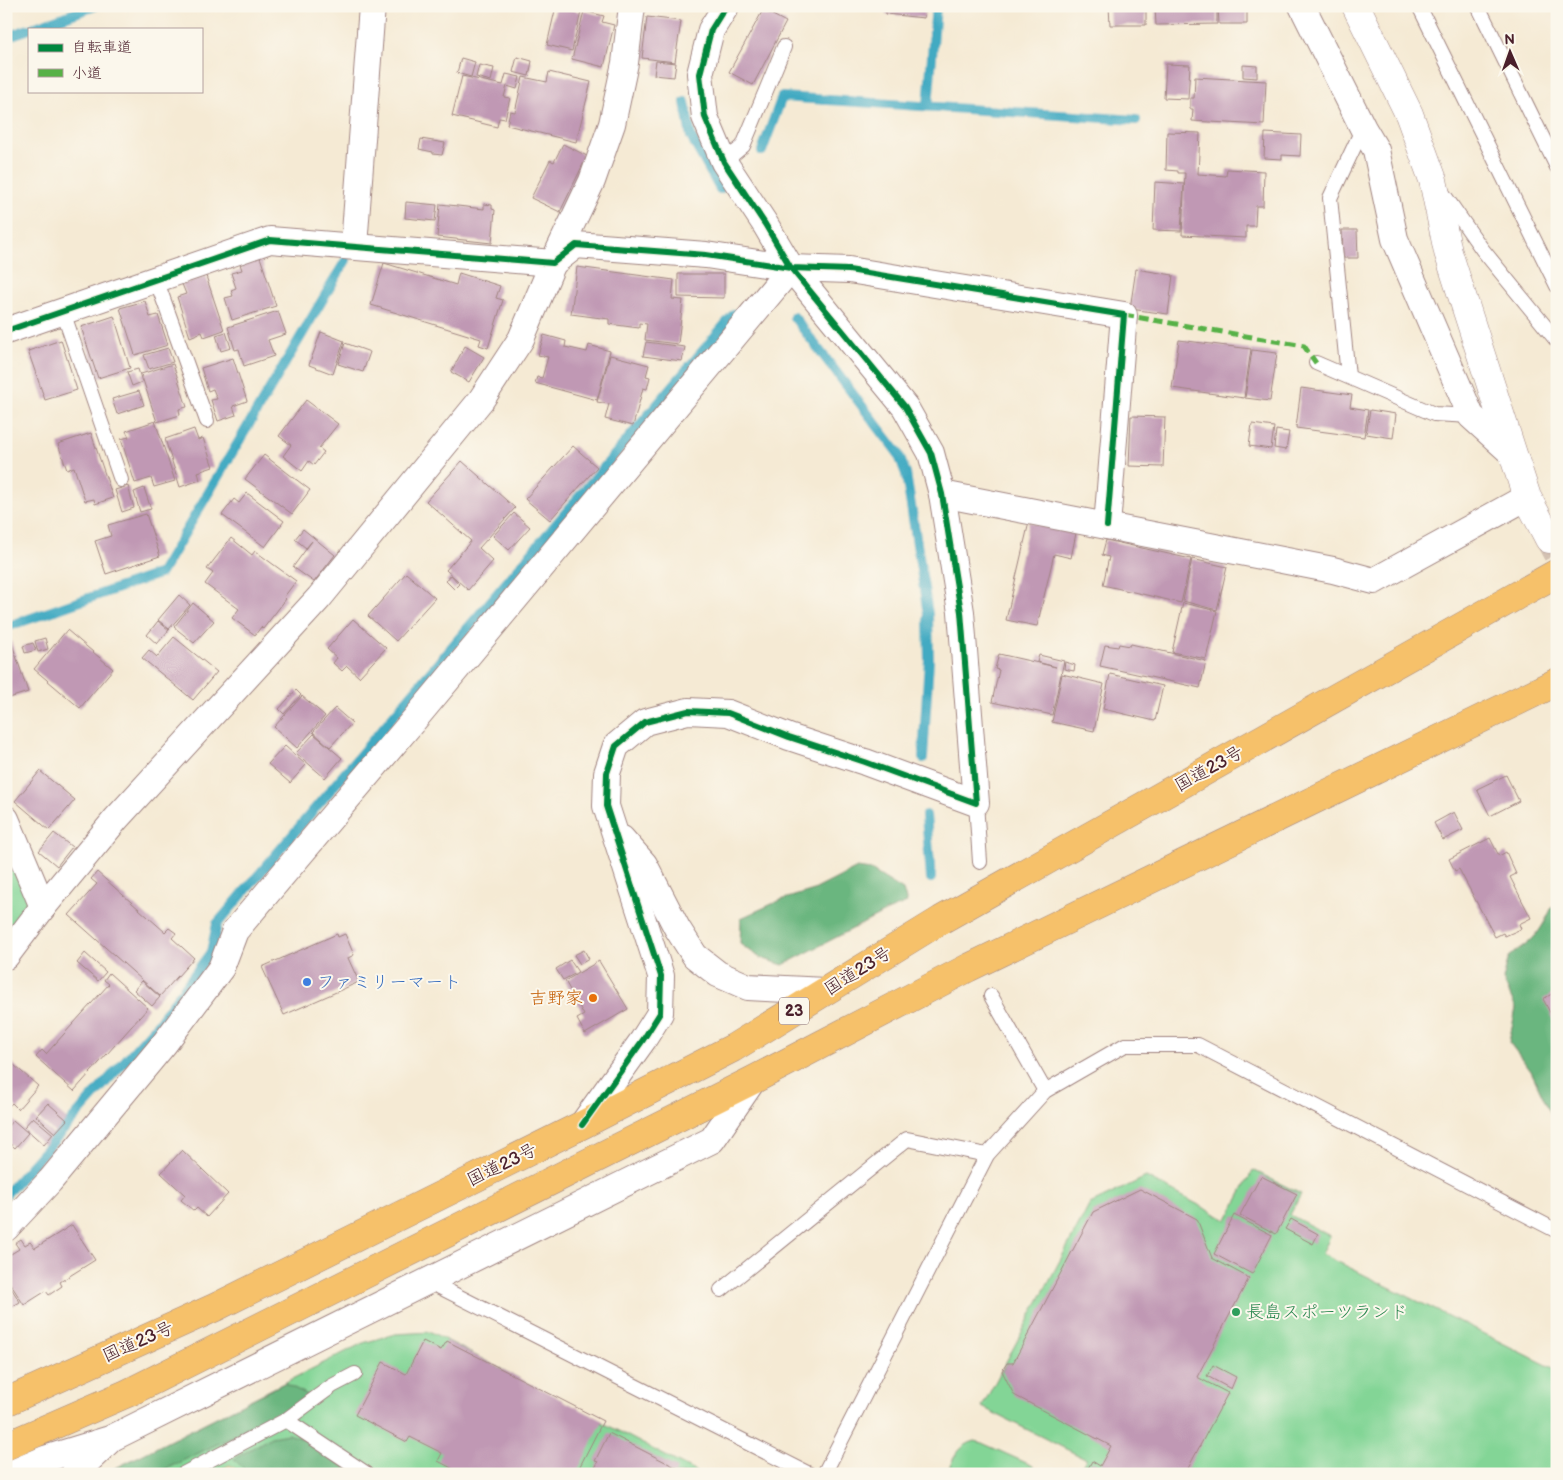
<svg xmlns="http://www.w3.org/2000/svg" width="1563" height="1480" font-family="'Balsamiq Sans','Klee One',sans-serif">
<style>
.green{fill:#83d596;stroke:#667a60}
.forest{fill:#6ab67f;stroke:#5a6a55}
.sand{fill:#eeda9e;stroke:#9c7c64}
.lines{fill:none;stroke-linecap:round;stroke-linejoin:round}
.stream{stroke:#42aac2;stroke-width:10}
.building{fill:#c098b4}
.tertiary-tunnel{stroke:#d3c1b2;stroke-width:28;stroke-dasharray:28 14;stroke-linecap:butt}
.service-casing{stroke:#a08480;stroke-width:16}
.minor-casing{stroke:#a08480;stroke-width:28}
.tertiary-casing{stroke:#a08480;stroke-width:29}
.trunk-casing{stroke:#a08480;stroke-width:29}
.service{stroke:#fff;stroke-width:14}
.minor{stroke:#fff;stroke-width:26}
.tertiary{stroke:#fff;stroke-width:28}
.trunk{stroke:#f6c16b;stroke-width:28}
.quiet{stroke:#57b146;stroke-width:5;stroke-dasharray:10 5;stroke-linecap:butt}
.cycleway-casing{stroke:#fbf7ec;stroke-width:9}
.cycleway{stroke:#00873e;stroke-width:6}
.shop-dot{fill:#3f7fe0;stroke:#fbf7ec;stroke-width:2}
.food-dot{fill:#e8710a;stroke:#fbf7ec;stroke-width:2}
.leisure-dot{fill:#2e9e5b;stroke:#fbf7ec;stroke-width:2}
.labels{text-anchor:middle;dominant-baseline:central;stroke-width:4;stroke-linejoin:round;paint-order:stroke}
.shield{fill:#fbf7ec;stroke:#7f6065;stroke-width:1}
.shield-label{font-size:16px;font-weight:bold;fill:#4a1f2b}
.street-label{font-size:18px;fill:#4a1f2b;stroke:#fbf7ec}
.shop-label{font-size:18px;fill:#366cbe;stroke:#fbf7ec;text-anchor:start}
.food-label{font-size:18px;fill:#c56008;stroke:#fbf7ec;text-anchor:end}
.leisure-label{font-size:18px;fill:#27864d;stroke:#fbf7ec;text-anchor:start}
</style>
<rect width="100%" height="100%" fill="#fbf7ec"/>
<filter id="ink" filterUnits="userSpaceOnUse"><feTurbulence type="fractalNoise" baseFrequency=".02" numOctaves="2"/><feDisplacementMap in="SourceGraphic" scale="10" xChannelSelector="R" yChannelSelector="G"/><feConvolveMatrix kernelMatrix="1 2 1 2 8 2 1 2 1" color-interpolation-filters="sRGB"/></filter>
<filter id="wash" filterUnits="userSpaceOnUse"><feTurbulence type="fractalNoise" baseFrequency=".0096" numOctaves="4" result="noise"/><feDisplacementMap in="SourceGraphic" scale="20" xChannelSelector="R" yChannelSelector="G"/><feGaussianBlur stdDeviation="1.12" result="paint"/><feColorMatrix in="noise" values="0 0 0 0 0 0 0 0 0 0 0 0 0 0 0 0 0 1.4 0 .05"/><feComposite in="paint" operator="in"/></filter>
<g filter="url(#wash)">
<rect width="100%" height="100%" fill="#f5ead4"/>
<g class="green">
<polygon points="6,844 30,903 6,933"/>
<polygon points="1253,1170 1301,1194 1290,1215 1330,1236 1322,1254 1557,1370 1557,1474 1078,1474 1086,1459 982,1407 1090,1204 1146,1177 1227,1220"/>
<polygon points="431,1332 696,1472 695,1474 104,1474 363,1343 395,1334"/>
<path d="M975 1441 982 1443 1033 1466 1039 1474H947C952 1459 959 1445 975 1441Z"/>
</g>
<g class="forest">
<polygon points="857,868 871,870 903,890 907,903 887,911 783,965 761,958 740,944 741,918 781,900 814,890"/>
<path d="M1557 906V1127L1531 1071 1509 1042 1516 1008 1503 980 1509 956C1533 942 1540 933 1552 907Z"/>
<polygon points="284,1383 308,1395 288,1410 155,1474 104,1474"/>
<polygon points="288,1434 304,1439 354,1474 249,1474 234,1459 271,1437"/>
</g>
<polygon class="sand" points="230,1465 242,1474 212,1474"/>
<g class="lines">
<g class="stream">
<polyline points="30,29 95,6"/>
<polyline points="6,37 29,29"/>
<polyline points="685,102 691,137 720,189"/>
<polyline points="928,106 936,6"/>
<polyline points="762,151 782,97 1136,120"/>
<polyline points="794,317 898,453 906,474 928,614 929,660 923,758"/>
<polyline points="6,627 161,573 346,260"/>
<polyline points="926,815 931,878"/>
<polyline points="6,1194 157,1025 211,952 217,924 734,314"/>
</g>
</g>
<g id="blocks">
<g class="building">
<polygon points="556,6 581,12 572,51 547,45"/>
<polygon points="886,6 925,6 924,18 886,14"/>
<polygon points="1109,6 1146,6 1146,25 1110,25"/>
<polygon points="1155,6 1217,6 1217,24 1156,25"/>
<polygon points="1218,6 1247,6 1247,24 1219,24"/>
<polygon points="763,10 786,22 753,85 729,72"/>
<polygon points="584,11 604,16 602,22 614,25 604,67 572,59"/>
<polygon points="647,17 681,21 675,62 642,58"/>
<polygon points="517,57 532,61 529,76 513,72"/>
<polygon points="461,58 475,62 471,77 457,73"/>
<polygon points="656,61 676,63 674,77 654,75"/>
<polygon points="1166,64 1190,65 1188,99 1164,98"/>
<polygon points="479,65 494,68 491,81 476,77"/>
<polygon points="1243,65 1257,66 1257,78 1243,77"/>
<polygon points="549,72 591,82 576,142 507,125 510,111 515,112 523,77 547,82"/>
<polygon points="506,74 520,77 517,89 507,86 504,97 510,98 505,119 499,118 497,127 452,116 462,76 503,85"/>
<polygon points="1195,77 1266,81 1264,125 1192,121 1193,109 1190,109 1190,98 1194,98"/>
<polygon points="1167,132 1200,133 1198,174 1226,176 1227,169 1264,171 1263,206 1256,206 1255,226 1246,226 1246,238 1182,235 1185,173 1178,173 1178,171 1166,170"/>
<polygon points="1265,133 1301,135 1300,156 1282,155 1282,159 1264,158"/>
<polygon points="421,139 445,143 442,155 433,154 433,152 419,149"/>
<polygon points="563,144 587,156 560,212 531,198 550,160 554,162"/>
<polygon points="1155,182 1184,184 1181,231 1153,230"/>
<polygon points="406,202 437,205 435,221 405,218"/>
<polygon points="440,204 484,209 484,204 492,205 492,209 495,210 492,243 437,237"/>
<polygon points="1342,230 1357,230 1358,258 1343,258"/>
<polygon points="260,257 276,306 232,320 225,298 233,296 231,290 236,288 231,273 242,270 240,264"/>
<polygon points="384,263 456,285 459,273 500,286 496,298 503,300 488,348 479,345 481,339 371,305"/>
<polygon points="577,267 674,280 672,299 683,300 678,344 645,340 647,324 639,323 639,328 609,324 609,319 571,314"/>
<polygon points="1136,269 1173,275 1168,314 1130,309"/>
<polygon points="678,274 724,274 724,298 678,297"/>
<polygon points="206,276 224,330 204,337 202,332 190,337 177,297 186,294 182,284"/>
<polygon points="145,301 150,317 158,315 168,345 135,355 120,308"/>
<polygon points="278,311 286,334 268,340 274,356 244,366 239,349 235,350 228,327"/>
<polygon points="114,316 130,368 98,378 81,327"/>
<polygon points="226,332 231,348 221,351 216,335"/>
<polygon points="321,332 344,341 333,374 309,365"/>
<polygon points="544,335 566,341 565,347 587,352 589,345 610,351 597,400 535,383 537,377 542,378 548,357 538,355"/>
<polygon points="61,340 77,390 45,400 28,351"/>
<polygon points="1179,340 1251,349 1244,398 1172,388"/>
<polygon points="646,342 685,347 682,361 643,356"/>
<polygon points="345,343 370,352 363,372 338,364"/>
<polygon points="465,346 484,357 469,382 451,372"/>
<polygon points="168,348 173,362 149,369 144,355"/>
<polygon points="1252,350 1277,353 1270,401 1245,398"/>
<polygon points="610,355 649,365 646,376 650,377 647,389 643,388 633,426 605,419 609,404 597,402"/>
<polygon points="233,358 247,401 233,406 236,415 218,421 211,400 217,399 213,389 208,391 201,368"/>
<polygon points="173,364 187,407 179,409 180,415 157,422 141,374"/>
<polygon points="138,369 142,382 132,386 127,372"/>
<polygon points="1301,388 1352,395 1350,407 1368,410 1364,437 1296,428"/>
<polygon points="139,391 144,405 117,414 112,399"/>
<polygon points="306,400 338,424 319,448 324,452 314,465 309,461 302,471 283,456 291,445 279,436"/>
<polygon points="1370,410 1396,414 1393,438 1366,434"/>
<polygon points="1131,416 1165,417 1163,467 1129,466"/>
<polygon points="155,421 175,481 154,487 151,478 135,483 121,439 129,437 126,431"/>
<polygon points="1252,424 1274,427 1271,449 1249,446"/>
<polygon points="194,429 198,440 203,438 213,467 198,472 200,480 180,487 165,439"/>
<polygon points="1276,430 1289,432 1286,450 1274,448"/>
<polygon points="91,433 113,498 95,504 94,499 85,501 74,467 67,470 58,444"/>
<polygon points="573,446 597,467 550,520 525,499"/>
<polygon points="264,455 310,490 292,514 245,479"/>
<polygon points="462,461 515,508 479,548 493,561 468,590 446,570 471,541 426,501"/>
<polygon points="128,486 134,508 122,512 115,490"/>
<polygon points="144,488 151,509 140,512 134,492"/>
<polygon points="247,493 284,521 265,547 222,515 234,499 239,503"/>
<polygon points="514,513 530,527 509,550 493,536"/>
<polygon points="146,514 160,556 106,574 95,541 111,536 108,525"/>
<polygon points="1029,522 1076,533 1071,558 1054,554 1037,626 1006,620"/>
<polygon points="303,529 335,555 314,582 293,567 312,541 306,548 295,539"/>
<polygon points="231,538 252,555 255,551 296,581 284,597 286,599 263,629 261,627 255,635 232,618 239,609 205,584 213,573 207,569"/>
<polygon points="1106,540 1191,559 1181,603 1103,585 1109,557 1102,555"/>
<polygon points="1192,559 1227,567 1217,610 1183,601"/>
<polygon points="406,573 435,598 396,641 368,616"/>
<polygon points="451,575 459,584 454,589 446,581"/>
<polygon points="179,595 190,605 169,629 158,620"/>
<polygon points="193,603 214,621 194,643 174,627"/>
<polygon points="1183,603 1217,611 1206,659 1172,652"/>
<polygon points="353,619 386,648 359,677 347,666 342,671 333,663 337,658 327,649"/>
<polygon points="158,621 169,630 157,644 147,635"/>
<polygon points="67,630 113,669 80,708 34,669"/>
<polygon points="174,637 217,672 193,700 142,658 149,650 157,657"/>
<polygon points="10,638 28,692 6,699 6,639"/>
<polygon points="45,638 48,649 38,652 35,641"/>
<polygon points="33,643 36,650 25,653 23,646"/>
<polygon points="1119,644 1130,646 1131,644 1206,661 1200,688 1100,666 1105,645 1118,647"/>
<polygon points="999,654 1056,667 1037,662 1039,655 1064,661 1052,715 992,702 999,670 995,669"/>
<polygon points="1065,662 1075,665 1074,671 1064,669"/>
<polygon points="1062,674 1104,684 1094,731 1052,722"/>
<polygon points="1110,674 1163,686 1155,721 1103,709"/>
<polygon points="296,690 301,695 284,714 279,709"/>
<polygon points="302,696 325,716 297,748 274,727"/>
<polygon points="335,708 352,723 330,747 313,732"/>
<polygon points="314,734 342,758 325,778 296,753"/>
<polygon points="285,746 306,765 290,783 268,764"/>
<polygon points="40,771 75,800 49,830 15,801"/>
<polygon points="1506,775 1519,801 1490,816 1477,789"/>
<polygon points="1454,812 1463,830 1443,840 1434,823"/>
<polygon points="54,833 72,847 57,866 39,851"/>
<polygon points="1490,838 1499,856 1506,852 1516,874 1510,877 1531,918 1519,924 1521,929 1505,936 1503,933 1495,937 1459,869 1455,871 1449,859"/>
<polygon points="97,872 165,932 169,928 176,933 172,938 194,958 160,996 69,915 97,884 91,879"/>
<polygon points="337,934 338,937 345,934 354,955 348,958 359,982 284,1015 262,967"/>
<polygon points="584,950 589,959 580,964 574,955"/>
<polygon points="85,953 106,972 98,981 77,963"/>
<polygon points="570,960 578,972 563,980 556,969"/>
<polygon points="599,961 628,1009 585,1034 577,1019 584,1015 565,981"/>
<polygon points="109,973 148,1008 74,1091 36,1057 42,1050 46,1054 109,984 104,980"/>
<polygon points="142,981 160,997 152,1006 134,990"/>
<polygon points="1557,991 1557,1026 1543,999"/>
<polygon points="6,1058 38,1086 18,1109 12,1103 6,1109"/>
<polygon points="48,1103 67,1120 55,1133 36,1116"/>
<polygon points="33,1117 53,1134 44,1145 24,1127"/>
<polygon points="13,1120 28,1133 15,1148 6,1140 6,1128"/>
<polygon points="182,1150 228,1194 207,1217 197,1208 194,1211 181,1200 185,1195 161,1173"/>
<polygon points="1261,1176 1297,1194 1276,1234 1240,1215"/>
<polygon points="1140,1189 1197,1219 1212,1258 1249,1278 1197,1377 1228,1393 1185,1474 1085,1474 1092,1461 1100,1466 1111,1446 1014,1395 1002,1371 1007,1363 1013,1363 1093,1212"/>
<polygon points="1234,1215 1272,1235 1252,1274 1214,1254"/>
<polygon points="1291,1219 1318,1234 1313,1244 1285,1229"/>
<polygon points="72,1225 95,1260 60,1282 62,1286 49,1295 46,1291 24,1305 6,1277 6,1257 19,1249 15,1243 21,1239 25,1245 30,1242 35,1248"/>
<polygon points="6,1280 20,1302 6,1310"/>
<polygon points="423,1341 441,1350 447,1341 603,1421 576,1474 500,1474 490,1469 487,1474 463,1474 438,1461 442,1453 410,1437 407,1442 355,1415 383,1362 406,1374"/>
<polygon points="1213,1365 1236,1377 1231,1389 1207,1376"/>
<polygon points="609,1433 677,1468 675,1474 592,1474 598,1462 595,1461"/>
</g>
</g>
</g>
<g filter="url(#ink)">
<use href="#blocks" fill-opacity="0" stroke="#a08480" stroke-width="1"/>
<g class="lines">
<polyline class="tertiary-tunnel" points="1549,539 1557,554"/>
<g class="service-casing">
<g id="service">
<polyline points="1419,6 1557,286"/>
<polyline points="1478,6 1557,167"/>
<polyline points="724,162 743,146 784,47"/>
<polyline points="1442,192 1482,249 1557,341"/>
<polyline points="156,279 207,421"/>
<polyline points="63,312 121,480"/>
<polyline points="1316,363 1434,414 1471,416"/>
<polyline points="1348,376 1330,198 1363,128"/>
<polyline points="976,803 980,862"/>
<polyline points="991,996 1045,1091"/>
<polyline points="428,1281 809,1474"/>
<polyline points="721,1290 907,1139 987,1155"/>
<polyline points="286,1420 367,1474"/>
<polyline points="183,1474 286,1420 332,1386 355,1374"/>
<polyline points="824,1474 987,1155 1045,1091 1125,1045 1198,1045 1557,1231"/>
</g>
</g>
<g class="minor-casing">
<g id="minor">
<polyline points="1302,6 1363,128 1376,150 1395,239 1471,416 1513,454"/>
<polyline points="354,246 372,6"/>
<polyline points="6,331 270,240 553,263 576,245 706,255 791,268 849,270 1124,315 1107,526"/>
<polyline points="942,494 1333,570 1374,581 1527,497"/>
<polyline points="6,819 43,907"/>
<polyline points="622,839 644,864 677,928 695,956 718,974 748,987 825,991"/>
<polyline points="6,956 43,907 116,819 319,598 481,400 521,339 553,263 592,181 612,124 625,63 632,6"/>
<polyline points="582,1125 643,1040 660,1013 661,976 606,806 607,773 616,746 645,722 688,711 728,713 789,737 865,762 976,803 961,612 942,494 931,453 905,407 791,268 765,224 724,162 705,117 700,74 711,30 726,6"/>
<polyline points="6,1228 50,1181 164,1044 221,968 235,931 419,714 791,268"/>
<polyline points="10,1474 45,1459 107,1440"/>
<polyline points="74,1474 112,1438 712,1140 753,1080"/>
</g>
</g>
<g class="tertiary-casing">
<polyline id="tertiary" points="1356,6 1409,114 1433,180 1448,252 1513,454 1527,497 1549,539"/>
</g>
<g class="trunk-casing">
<g id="trunk">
<polyline points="6,1402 216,1307 582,1125 733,1048 941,920 1557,573"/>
<polyline points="6,1446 128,1393 753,1080 968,968 1557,682"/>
</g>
</g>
<use href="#service" class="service"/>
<use href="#minor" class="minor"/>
<use href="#tertiary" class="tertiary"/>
<use href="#trunk" class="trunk"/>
<polyline class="quiet" points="1124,315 1304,346 1316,363"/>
<g class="cycleway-casing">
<g id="cycleway">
<polyline points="6,331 270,240 553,263 576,245 706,255 791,268 849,270 1124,315 1107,526"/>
<polyline points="582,1125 643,1040 660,1013 661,976 606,806 607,773 616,746 645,722 688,711 728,713 789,737 865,762 976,803 961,612 942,494 931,453 905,407 791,268 765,224 724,162 705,117 700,74 711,30 726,6"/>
</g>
</g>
<use href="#cycleway" class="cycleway"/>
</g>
</g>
<circle class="shop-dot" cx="307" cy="982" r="5"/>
<circle class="food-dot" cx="593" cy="998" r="5"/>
<circle class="leisure-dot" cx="1236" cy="1312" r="5"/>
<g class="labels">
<rect class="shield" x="779" y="997.5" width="30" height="27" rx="4"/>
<g class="shield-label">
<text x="794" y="1011">23</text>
</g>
<g class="street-label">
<text transform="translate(1209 769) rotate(-29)">国道23号</text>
<text transform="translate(858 971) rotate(-32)">国道23号</text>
<text transform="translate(502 1165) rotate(-26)">国道23号</text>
<text transform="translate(138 1342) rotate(-24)">国道23号</text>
</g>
<g class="shop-label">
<text x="317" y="982">ファミリーマート</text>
</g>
<g class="food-label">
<text x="583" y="998">吉野家</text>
</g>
<g class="leisure-label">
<text x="1246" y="1312">長島スポーツランド</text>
</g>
</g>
<rect width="1563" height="1480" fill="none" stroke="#fbf7ec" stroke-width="25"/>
<rect x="28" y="28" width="175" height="65" fill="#fbf7ec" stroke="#b4a19f"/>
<rect x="38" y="44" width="25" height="8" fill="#00873e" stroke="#b4a19f"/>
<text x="72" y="52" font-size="15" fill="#4a1f2b">自転車道</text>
<rect x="38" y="69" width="25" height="8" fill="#57b146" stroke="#b4a19f"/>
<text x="72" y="78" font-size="15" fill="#4a1f2b">小道</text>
<g transform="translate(1510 52) rotate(358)" stroke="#fbf7ec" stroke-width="4" paint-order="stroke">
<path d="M0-4L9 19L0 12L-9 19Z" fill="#4a1f2b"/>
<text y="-8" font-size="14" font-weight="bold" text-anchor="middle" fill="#4a1f2b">N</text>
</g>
</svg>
